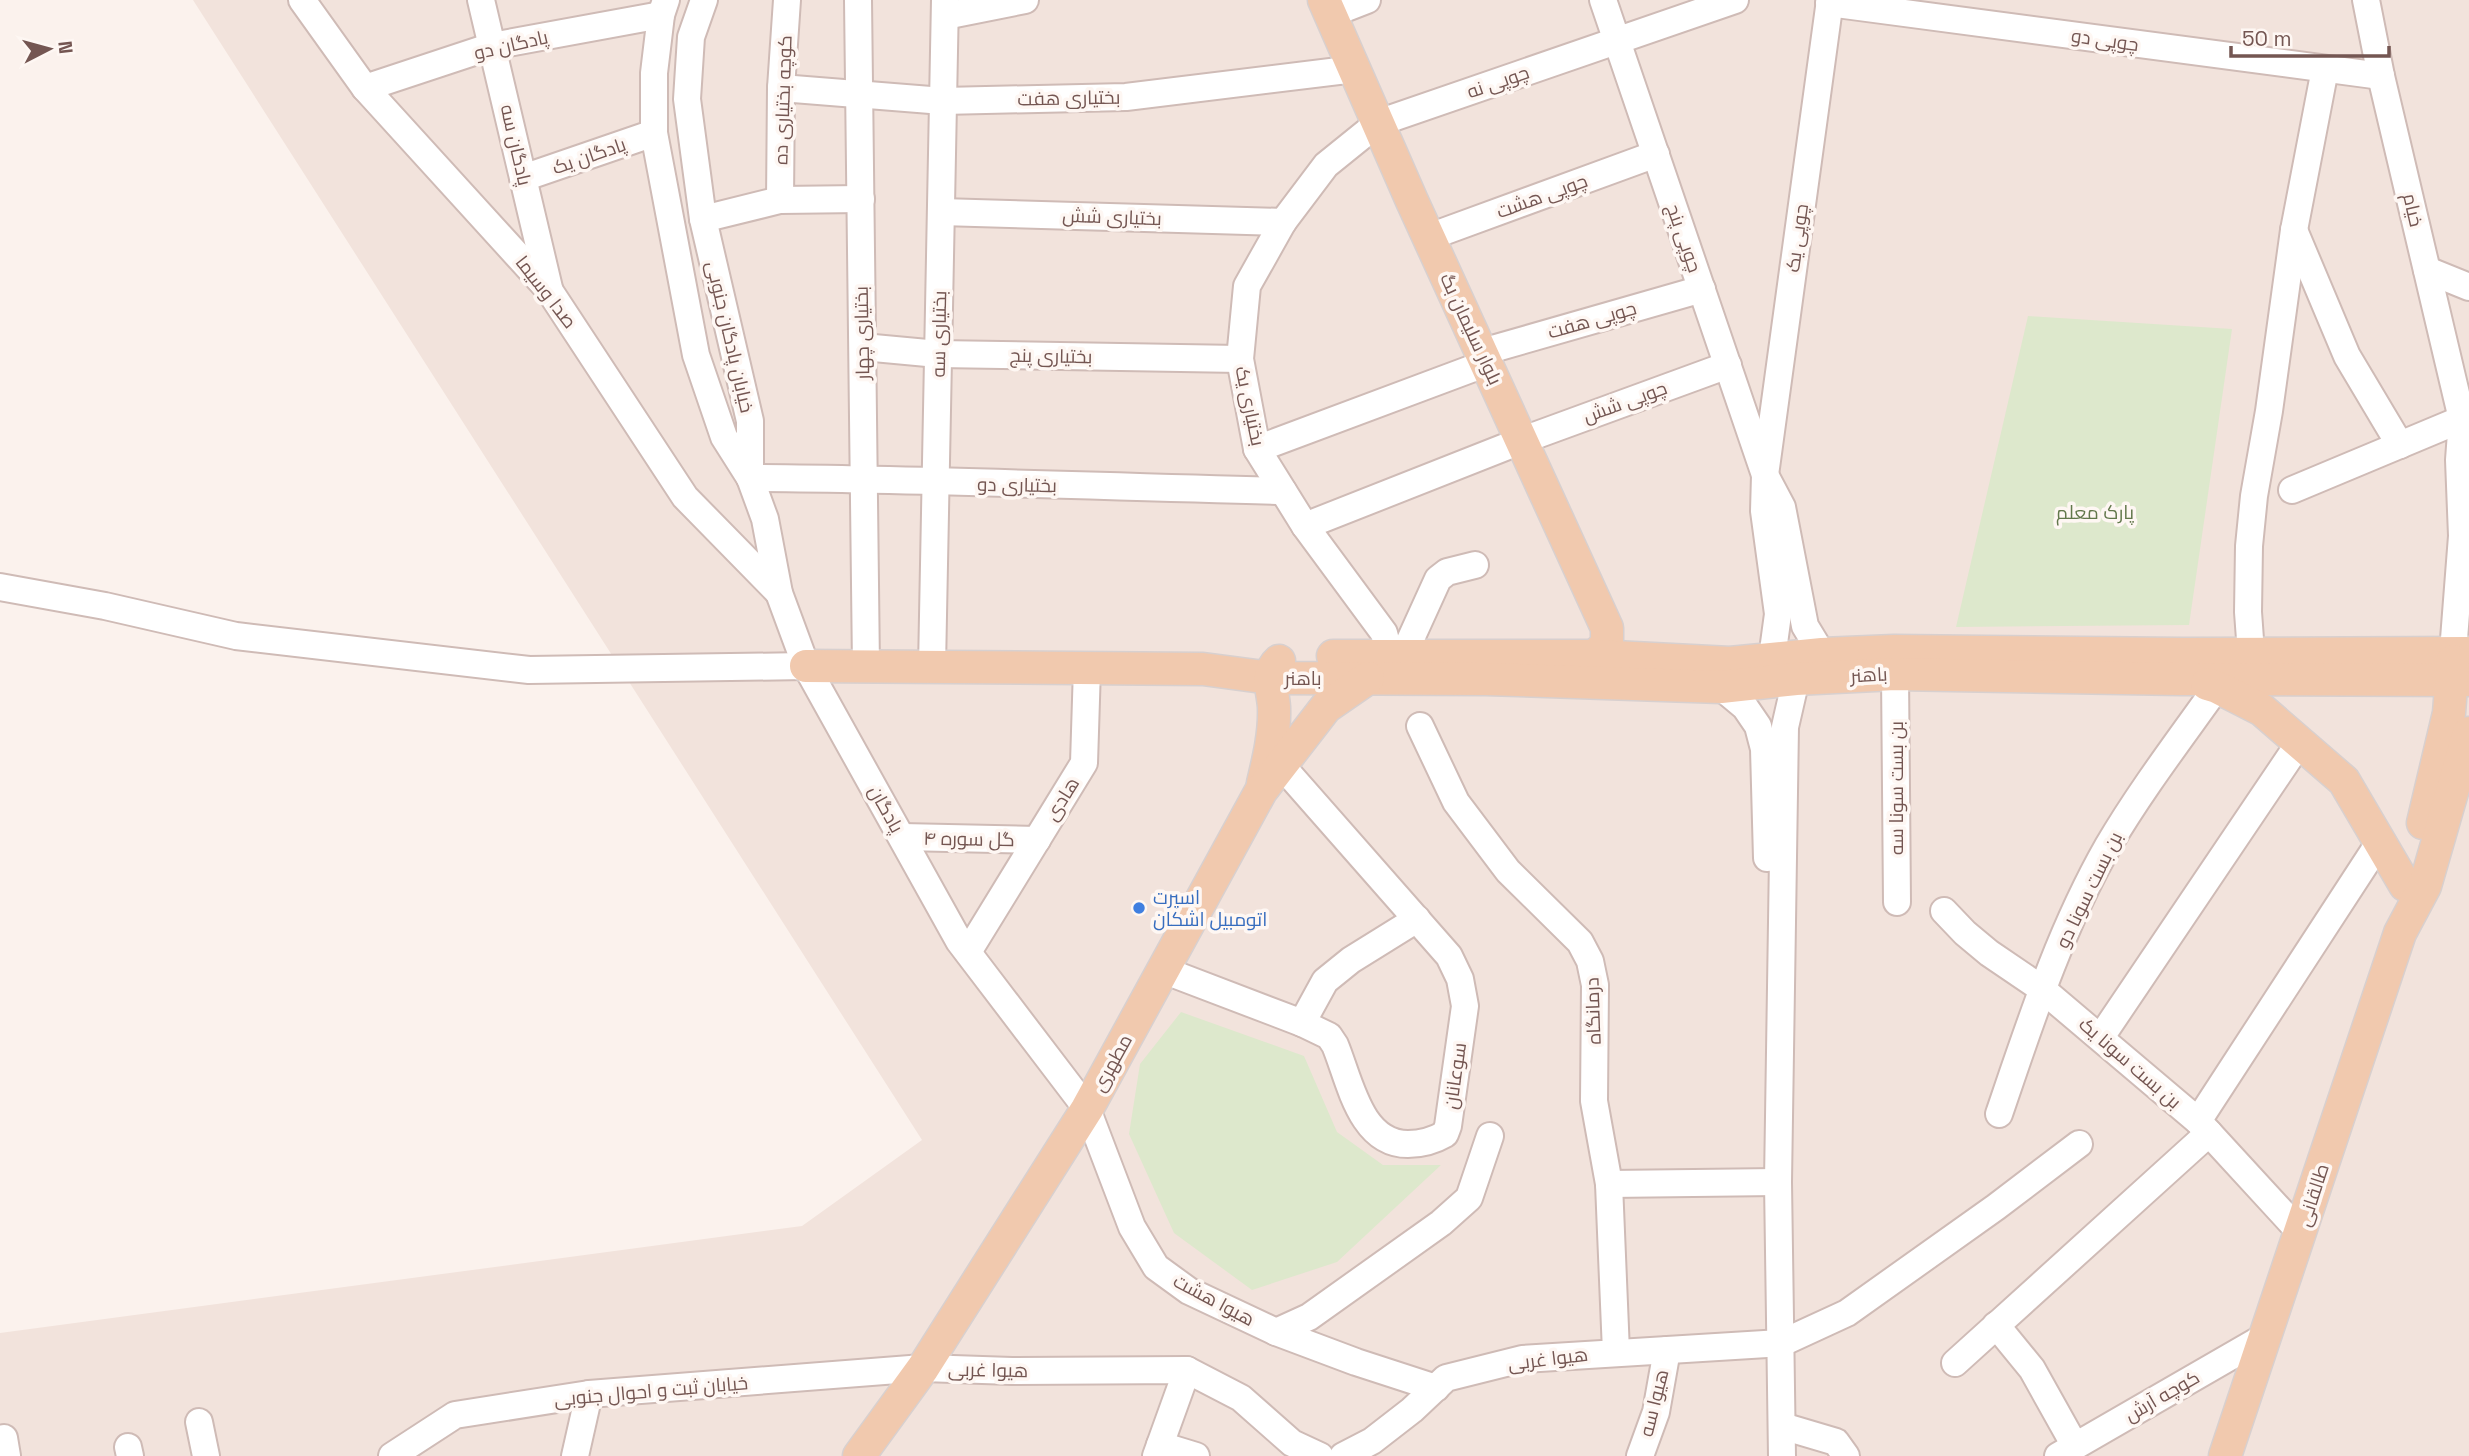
<svg xmlns="http://www.w3.org/2000/svg" width="2469" height="1456" font-family="'Space Grotesk',Cairo,sans-serif">
<style>
.residential{fill:#f2e3dc}
.green{fill:#dde8cc}
.lines{fill:none;stroke-linecap:round;stroke-linejoin:round}
.minor-casing{stroke:#cfbbb6;stroke-width:30}
.major-casing{stroke:#d8d0cf;stroke-width:35}
.minor{stroke:#fff;stroke-width:26}
.major{stroke:#f1c9ae;stroke-width:32}
.shop-dot{fill:#3f7fe0;stroke:#fef7f3;stroke-width:2.5}
.labels{text-anchor:middle;dominant-baseline:central;stroke-width:7;stroke-linejoin:round;paint-order:stroke}
.street-label{font-size:19px;fill:#745652;stroke:#fef7f3}
.park-label{font-size:19px;fill:#62784b;stroke:#fef7f3}
.shop-label{font-size:19px;fill:#366cbe;stroke:#fef7f3;text-anchor:start}
</style>
<rect width="100%" height="100%" fill="#fbf2ed"/>
<polygon class="residential" points="193,0 2469,0 2469,1456 0,1456 0,1333 802,1226 922,1140"/>
<g class="green">
<polygon points="2028,316 2232,329 2189,625 1956,627"/>
<polygon points="1181,1012 1304,1056 1337,1132 1383,1165 1441,1165 1337,1262 1252,1290 1174,1233 1129,1134 1140,1064"/>
</g>
<g class="lines">
<g class="minor-casing">
<g id="minor">
<polyline points="302,0 365,88 549,290 685,497 779,593"/>
<polyline points="481,0 549,288"/>
<polyline points="666,0 661,15 654,73 654,133 696,355 724,437 750,478 765,519 779,593 806,666 959,941 1087,1109 1132,1227 1156,1267 1189,1291 1276,1332 1356,1362 1436,1388"/>
<polyline points="704,0 691,37 687,99 703,219 750,421 750,478"/>
<polyline points="858,0 866,667"/>
<polyline points="1603,0 1765,475 1782,507 1805,626 1822,654"/>
<polyline points="2366,0 2381,76 2462,419 2469,432"/>
<polyline points="1829,3 2381,76"/>
<polyline points="1331,14 1367,0"/>
<polyline points="945,16 1025,0"/>
<polyline points="365,88 492,46 661,15"/>
<polyline points="781,88 943,101 1126,97 1355,69"/>
<polyline points="523,178 654,133"/>
<polyline points="780,200 781,88 787,0"/>
<polyline points="941,212 1283,222"/>
<polyline points="703,219 780,200 861,199"/>
<polyline points="2294,230 2347,356 2400,445"/>
<polyline points="1429,237 1656,154"/>
<polyline points="2427,270 2469,287"/>
<polyline points="863,347 938,354 1240,359"/>
<polyline points="1482,352 1702,289"/>
<polyline points="1257,449 1487,363"/>
<path d="M750 478C928 479 1106 487 1283 491"/>
<polyline points="2292,490 2462,419"/>
<polyline points="1305,526 1523,440 1728,365"/>
<polyline points="0,587 105,606 236,636 529,670 806,666"/>
<polyline points="2453,652 2462,536 2459,460 2462,419"/>
<polyline points="2251,653 2248,612 2249,546 2254,496 2269,411 2294,230 2325,69"/>
<polyline points="1390,656 1384,633 1305,526 1257,449 1240,359 1247,286 1283,222 1326,165 1378,123 1735,0"/>
<polyline points="1403,656 1438,579 1447,572 1475,565"/>
<polyline points="1772,658 1778,614 1764,511 1765,475 1830,0"/>
<polyline points="932,667 945,0"/>
<polyline points="1895,674 1897,902"/>
<polyline points="1721,687 1745,707 1758,726 1764,749 1767,858"/>
<polyline points="1420,726 1456,802 1508,871 1580,942 1590,961 1595,985 1594,1101 1609,1184 1616,1352"/>
<polyline points="902,837 1037,840"/>
<polyline points="1944,911 1965,933 1989,953 2042,989 2198,1121 2300,1232"/>
<polyline points="968,952 1084,763 1087,668"/>
<path d="M1163 970 1302 1023 1329 1036 1335 1045C1350 1081 1360 1144 1408 1144 1422 1144 1433 1141 1445 1134L1448 1126 1465 1006 1460 979 1449 956 1281 765"/>
<polyline points="1302,1023 1325,981 1351,960 1417,919"/>
<polyline points="2101,1037 2300,742"/>
<path d="M1999 1114C2030 1023 2060 930 2108 846 2141 790 2180 739 2217 687"/>
<polyline points="2198,1121 2379,843"/>
<polyline points="1609,1184 1778,1182"/>
<polyline points="1996,1325 2032,1369 2075,1446"/>
<polyline points="1276,1332 1309,1317 1441,1223 1469,1198 1490,1136"/>
<polyline points="1955,1363 2209,1133"/>
<polyline points="199,1422 206,1456"/>
<polyline points="1782,1426 1836,1442 1846,1456"/>
<polyline points="4,1438 7,1456"/>
<polyline points="1160,1445 1196,1456"/>
<polyline points="128,1447 130,1456"/>
<polyline points="392,1456 455,1415 589,1394 923,1368 1012,1371 1187,1370 1241,1398 1292,1443 1320,1456"/>
<polyline points="575,1456 589,1394"/>
<polyline points="1156,1456 1187,1370"/>
<polyline points="1343,1456 1372,1441 1412,1410 1446,1378 1522,1359 1782,1343 1847,1313 1996,1207 2079,1144"/>
<polyline points="1640,1456 1656,1412 1667,1350"/>
<polyline points="1782,1456 1778,1182 1785,727 1796,679"/>
<polyline points="2058,1456 2266,1336"/>
</g>
</g>
<g class="major-casing">
<g id="major">
<polyline points="1324,0 1412,201 1607,628 1607,644 1595,656"/>
<polyline points="1333,656 1595,656 1730,663 1822,654 1894,651 2183,654 2469,653"/>
<polyline points="806,666 1203,669 1270,678 1486,679 1721,687 1796,679 1895,674 2181,679 2469,680"/>
<polyline points="2207,684 2217,687 2262,710 2344,781 2405,885"/>
<path d="M1263 783C1269 758 1275 733 1274 707 1273 691 1265 673 1279 661"/>
<polyline points="2423,823 2449,713 2453,661"/>
<polyline points="859,1456 923,1368 1087,1109 1261,791 1326,707 1368,678"/>
<polyline points="2225,1456 2400,933 2425,886 2469,733"/>
</g>
</g>
<use href="#minor" class="minor"/>
<use href="#major" class="major"/>
</g>
<circle class="shop-dot" cx="1139" cy="908" r="7"/>
<g class="labels">
<g class="street-label">
<text transform="translate(2105 40) rotate(8)">چوپی دو</text>
<text transform="translate(511 45) rotate(-13)">پادگان دو</text>
<text transform="translate(1498 82) rotate(-19)">چوپی نه</text>
<text transform="translate(1069 98) rotate(-1)">بختیاری هفت</text>
<text transform="translate(783 100) rotate(-88)">کوچه بختیاری ده</text>
<text transform="translate(516 145) rotate(77)">پادگان سه</text>
<text transform="translate(589 156) rotate(-19)">پادگان یک</text>
<text transform="translate(1542 196) rotate(-20)">چوپی هشت</text>
<text transform="translate(2413 210) rotate(77)">خیام</text>
<text transform="translate(1112 217) rotate(2)">بختیاری شش</text>
<text transform="translate(1684 238) rotate(71)">چوپی پنج</text>
<text transform="translate(1797 238) rotate(-82)">چوپی یک</text>
<text transform="translate(546 292) rotate(52)">صدا وسیما</text>
<text transform="translate(1592 320) rotate(-16)">چوپی هفت</text>
<text transform="translate(1471 329) rotate(65)">بلوار سلیمان بگ</text>
<text transform="translate(862 333) rotate(-91)">بختیاری چهار</text>
<text transform="translate(939 334) rotate(-89)">بختیاری سه</text>
<text transform="translate(730 337) rotate(77)">خیابان پادگان جنوبی</text>
<text transform="translate(1051 356) rotate(1)">بختیاری پنج</text>
<text transform="translate(1625 402) rotate(-20)">چوپی شش</text>
<text transform="translate(1250 406) rotate(78)">بختیاری یک</text>
<text transform="translate(1017 485) rotate(1)">بختیاری دو</text>
<text transform="translate(1869 675) rotate(-3)">باهنر</text>
<text x="1303" y="678">باهنر</text>
<text transform="translate(1896 788) rotate(-90)">بن بست سونا سه</text>
<text transform="translate(1062 799) rotate(-58)">هادی</text>
<text transform="translate(886 809) rotate(61)">پادگان</text>
<text transform="translate(969 839) rotate(1)">گل سوره ۴</text>
<text transform="translate(2089 890) rotate(-64)">بن بست سونا دو</text>
<text transform="translate(1593 1011) rotate(-92)">درمانگاه</text>
<text transform="translate(1112 1063) rotate(-61)">مطهری</text>
<text transform="translate(2130 1063) rotate(41)">بن بست سونا یک</text>
<text transform="translate(1455 1076) rotate(-82)">سوعانان</text>
<text transform="translate(2313 1195) rotate(-72)">طالقانی</text>
<text transform="translate(1214 1300) rotate(28)">هیوا هشت</text>
<text transform="translate(1548 1359) rotate(-7)">هیوا غربی</text>
<text transform="translate(988 1370) rotate(1)">هیوا غربی</text>
<text transform="translate(651 1391) rotate(-5)">خیابان ثبت و احوال جنوبی</text>
<text transform="translate(2162 1396) rotate(-30)">کوچه آرش</text>
<text transform="translate(1654 1403) rotate(-76)">هیوا سه</text>
</g>
<g class="park-label">
<text x="2095" y="512">پارک معلم</text>
</g>
<g class="shop-label">
<text x="1153" y="897">اسپرت<tspan x="1153" dy="22">اتومبیل اشکان</tspan></text>
</g>
</g>
<g transform="translate(49 49) rotate(84)" stroke="#fef7f3" stroke-width="5" paint-order="stroke">
<path d="M0-5L12 26L0 18L-12 26Z" fill="#745652"/>
<text y="-10" font-size="19" font-weight="bold" text-anchor="middle" fill="#745652">N</text>
</g>
<path d="M2231 46v10h158v-10" fill="none" stroke="#745652" stroke-width="3.5"/>
<text x="2242" y="46" font-size="21" fill="#745652" stroke="#fef7f3" stroke-width="5" paint-order="stroke">50 m</text>
</svg>
